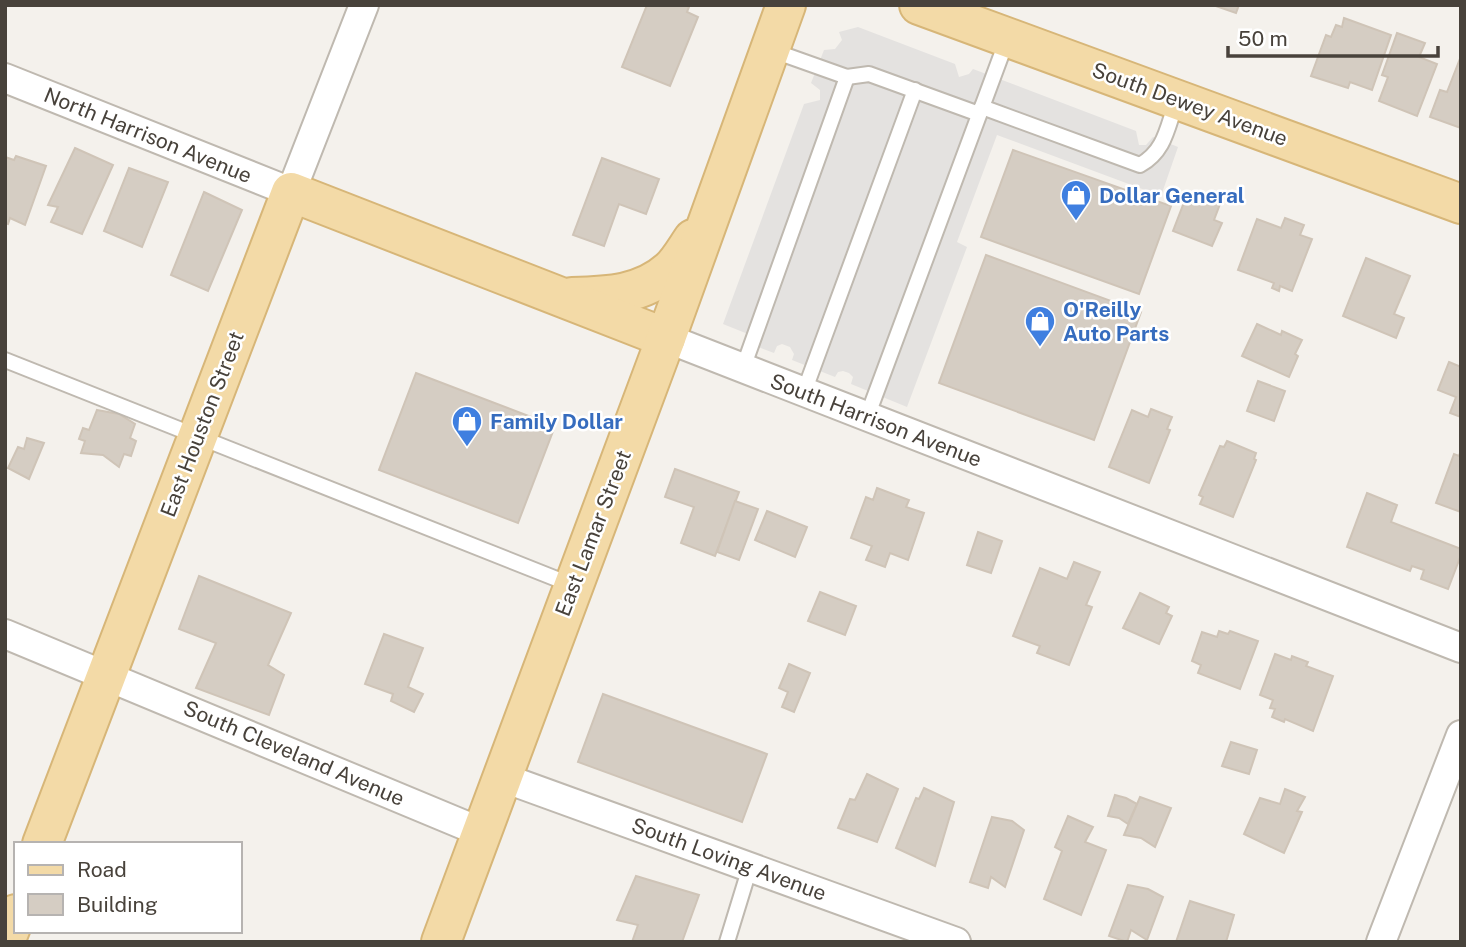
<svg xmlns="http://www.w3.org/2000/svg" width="1466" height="947" font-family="'Public Sans',sans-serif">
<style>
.parking{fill:#e4e2e0}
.building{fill:#d5cdc3;stroke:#cfc4b7;stroke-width:2}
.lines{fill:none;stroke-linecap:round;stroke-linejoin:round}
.lane-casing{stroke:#bfb9b0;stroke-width:18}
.street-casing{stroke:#bfb9b0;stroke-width:32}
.primary-casing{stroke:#d7b678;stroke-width:42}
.lane{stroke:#fff;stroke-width:14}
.street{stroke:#fff;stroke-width:28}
.primary{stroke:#f3daa7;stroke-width:38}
.labels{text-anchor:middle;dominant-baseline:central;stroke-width:5;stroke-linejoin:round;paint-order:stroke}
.street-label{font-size:21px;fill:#48423b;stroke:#fff}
.shop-label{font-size:21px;font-weight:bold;fill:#366cbe;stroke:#fff;text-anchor:start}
</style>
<rect width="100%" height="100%" fill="#f4f1ec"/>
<polygon class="parking" points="858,27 955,64 959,77 969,74 973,69 1136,131 1139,145 1146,145 1153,137 1178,147 1161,196 997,135 957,242 967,247 907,407 851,384 853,377 849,373 843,371 838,372 835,377 792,360 794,354 790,347 782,344 777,346 774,353 745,342 748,334 723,324 804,104 820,100 820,90 811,83 824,50 835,49 842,40 839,32"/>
<g class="building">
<polygon points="647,5 685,5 689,7 687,12 698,17 670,86 622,67"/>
<polygon points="1213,5 1239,5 1236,13"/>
<polygon points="1344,18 1391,35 1372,90 1350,82 1348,88 1311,76 1326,35 1331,37 1336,25 1342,27"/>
<polygon points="1397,33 1425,43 1419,57 1437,64 1417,116 1379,101 1388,77 1382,75"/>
<polygon points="1461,56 1461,128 1430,117 1440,90 1447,92"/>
<polygon points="75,148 113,165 82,234 51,222 58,207 48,205"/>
<polygon points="1013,150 1171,206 1139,294 981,237"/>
<polygon points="16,156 46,166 25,225 10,218 8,224 5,223 5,157 14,160"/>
<polygon points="602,158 659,179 646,214 619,204 604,246 573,235"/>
<polygon points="129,168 168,182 142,247 104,231"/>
<polygon points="204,192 242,210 208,291 171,275"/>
<polygon points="1188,192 1220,204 1214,220 1222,223 1212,246 1173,231"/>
<polygon points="1285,218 1304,225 1300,235 1312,239 1292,291 1280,286 1279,291 1272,288 1274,283 1238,270 1257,219 1281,228"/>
<polygon points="986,255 1141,312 1094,440 939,383"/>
<polygon points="1366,258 1410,276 1394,314 1404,318 1396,338 1343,316"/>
<polygon points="1257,324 1281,335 1282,331 1302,340 1295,354 1298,356 1289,377 1242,356"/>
<polygon points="1449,362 1461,367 1461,417 1450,413 1456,397 1438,390"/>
<polygon points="416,373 555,426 518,523 379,470"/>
<polygon points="1258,381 1285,391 1274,421 1247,411"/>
<polygon points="1151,409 1172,417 1167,429 1170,430 1149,483 1109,467 1132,410 1148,417"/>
<polygon points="97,410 119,414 135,424 130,438 136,441 131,456 124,454 119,467 103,455 81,453 85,441 79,439 83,428 89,430"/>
<polygon points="27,438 44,443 29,479 8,468 18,447 24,449"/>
<polygon points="1227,441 1256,453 1254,459 1256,460 1233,517 1200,504 1203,497 1199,495 1220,446 1224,447"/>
<polygon points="1461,450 1461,512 1436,503 1454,454 1459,456"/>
<polygon points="675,469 739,492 715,556 681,543 694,507 665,497"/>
<polygon points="877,488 909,500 906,507 924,513 908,560 890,553 885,567 866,560 872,546 851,538 866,497 873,500"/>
<polygon points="1367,493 1397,505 1391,522 1461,549 1461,555 1448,589 1421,579 1424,570 1412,566 1410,571 1347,547"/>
<polygon points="735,501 758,509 739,560 717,552"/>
<polygon points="767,511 807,527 795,557 755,540"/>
<polygon points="978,532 1002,541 991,573 967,565"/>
<polygon points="1074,562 1100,572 1086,605 1092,607 1069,665 1037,653 1040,646 1013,636 1040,568 1067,579"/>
<polygon points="199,576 291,613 268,665 284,675 269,715 196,688 216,643 179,629"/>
<polygon points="820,592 856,606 845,635 808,621"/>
<polygon points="1140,593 1169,607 1166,613 1172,616 1159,644 1123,628"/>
<polygon points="1219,631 1228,634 1230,631 1258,641 1240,689 1198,673 1201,665 1192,661 1202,632 1217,637"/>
<polygon points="384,634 423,648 408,687 423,694 414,712 391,701 393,694 365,684"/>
<polygon points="1275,654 1291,660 1292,656 1308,662 1306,666 1333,676 1313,731 1285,719 1284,722 1272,717 1275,709 1270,708 1273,700 1260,695"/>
<polygon points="789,664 810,673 794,712 782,707 788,692 779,688"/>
<polygon points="603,694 767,754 742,822 578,762"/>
<polygon points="1231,742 1257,750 1249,774 1222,766"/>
<polygon points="867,774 898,789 877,842 838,828 850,799 855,800"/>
<polygon points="924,788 954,802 935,866 896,848 916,798 919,799"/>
<polygon points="1285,789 1305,797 1297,811 1302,812 1284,853 1244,834 1260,798 1280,804"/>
<polygon points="1115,795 1126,798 1137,804 1128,824 1119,818 1108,816"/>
<polygon points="1140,797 1171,808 1155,847 1141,838 1124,835"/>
<polygon points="1068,816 1093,827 1085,842 1106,850 1081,915 1044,899 1062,851 1055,847"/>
<polygon points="992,817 1012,821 1024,830 1005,887 991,877 988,888 970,882"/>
<polygon points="636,876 699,895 682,942 632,942 638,925 617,920"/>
<polygon points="1128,885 1148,889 1163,897 1147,940 1131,930 1127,942 1109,936"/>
<polygon points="1190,901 1234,915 1226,942 1176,942"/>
</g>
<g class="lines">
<g class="lane-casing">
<g id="lane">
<polyline points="771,50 847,77 869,74 979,114"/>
<path d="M982 107 1140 165C1165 151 1167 128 1176 103"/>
<polyline points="5,360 572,585"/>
<polyline points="743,368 847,77"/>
<polyline points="804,392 915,90"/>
<polyline points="867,417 1008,37"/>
<polyline points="727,942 750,867"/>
</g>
</g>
<g class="street-casing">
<g id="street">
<polyline points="5,78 291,192 364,5"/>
<polyline points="666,338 1461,648"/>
<polyline points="5,634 481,832"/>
<polyline points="501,777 956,942"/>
<polyline points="1381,942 1461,735"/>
</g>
</g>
<g class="primary-casing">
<g id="primary">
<polyline points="919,5 1461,204"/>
<path d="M572 297C608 296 642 295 670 270 679 262 686 249 693 239"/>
<polyline points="42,844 291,192 666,338"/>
<polyline points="5,942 16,914"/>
<polyline points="441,942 666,338 786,5"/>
</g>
</g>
<use href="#lane" class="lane"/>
<use href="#street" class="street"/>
<use href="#primary" class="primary"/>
</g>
<defs>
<g id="shop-pin" transform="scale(1.575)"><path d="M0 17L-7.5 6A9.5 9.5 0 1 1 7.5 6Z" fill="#3f7fe0" stroke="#fff"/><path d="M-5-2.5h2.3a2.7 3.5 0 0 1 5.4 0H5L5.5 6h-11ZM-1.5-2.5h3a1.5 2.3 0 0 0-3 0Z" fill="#fff"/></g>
</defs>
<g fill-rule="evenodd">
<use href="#shop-pin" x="1076" y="195"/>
<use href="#shop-pin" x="1040" y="321"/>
<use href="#shop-pin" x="467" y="421"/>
</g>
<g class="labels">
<g class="street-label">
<text transform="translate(1190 104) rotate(20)">South Dewey Avenue</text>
<text transform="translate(148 135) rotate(22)">North Harrison Avenue</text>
<text transform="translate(876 420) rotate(21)">South Harrison Avenue</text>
<text transform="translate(202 424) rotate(-69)">East Houston Street</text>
<text transform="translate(593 533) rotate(-69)">East Lamar Street</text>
<text transform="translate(294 753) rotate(23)">South Cleveland Avenue</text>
<text transform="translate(729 859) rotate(20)">South Loving Avenue</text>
</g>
<g class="shop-label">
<text x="1099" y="195">Dollar General</text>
<text x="1063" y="309">O'Reilly<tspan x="1063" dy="24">Auto Parts</tspan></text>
<text x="490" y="421">Family Dollar</text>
</g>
</g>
<rect width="1466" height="947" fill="none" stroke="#48423b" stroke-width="14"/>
<rect x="14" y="842" width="228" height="91" fill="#ffffff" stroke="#b6b3b1" stroke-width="2"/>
<rect x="28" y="865" width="35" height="10" fill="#f3daa7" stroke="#b6b3b1" stroke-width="2"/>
<text x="77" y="877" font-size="21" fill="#48423b">Road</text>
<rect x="28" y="894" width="35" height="21" fill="#d5cdc3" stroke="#b6b3b1" stroke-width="2"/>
<text x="77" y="912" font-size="21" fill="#48423b">Building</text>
<path d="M1228 46v10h210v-10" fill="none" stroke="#48423b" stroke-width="3.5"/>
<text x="1238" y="46" font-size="21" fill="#48423b" stroke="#ffffff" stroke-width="5" paint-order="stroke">50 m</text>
</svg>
